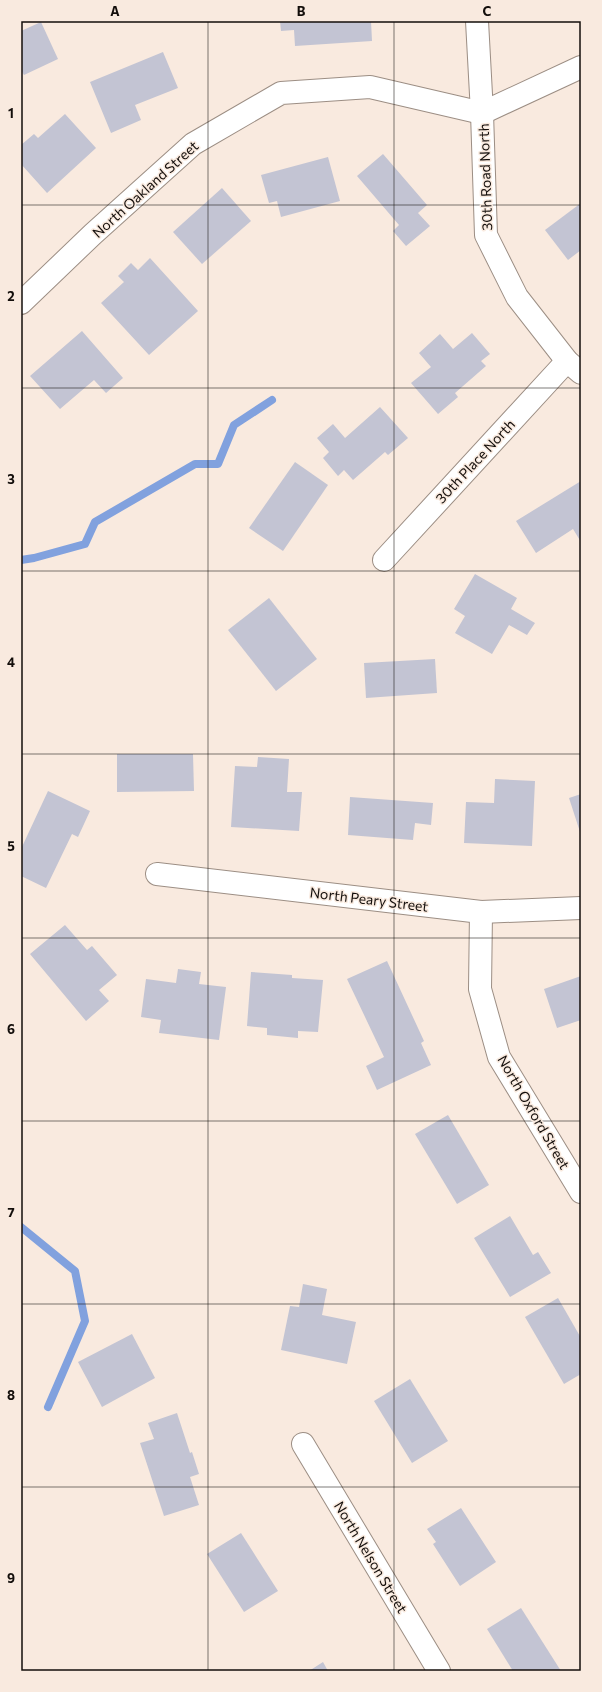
<svg xmlns="http://www.w3.org/2000/svg" width="602" height="1692" font-family="Commissioner,sans-serif">
<style>
.lines{fill:none;stroke-linecap:round;stroke-linejoin:round}
.stream{stroke:#81a1de;stroke-width:8}
.building{fill:#c3c4d3}
.street-casing{stroke:#9c8e84;stroke-width:24}
.street{stroke:#fff;stroke-width:22}
.grid{fill:none;stroke:#130e0b;stroke-width:1;stroke-opacity:0.55}
.labels{text-anchor:middle;dominant-baseline:central;stroke-width:3;stroke-linejoin:round;paint-order:stroke}
.street-label{font-size:14px;fill:#130e0b;stroke:#f9eadf}
.neatline{fill:none;stroke:#130e0b;stroke-width:1.5}
.grid-label{font-size:13px;text-anchor:middle;font-weight:bold;fill:#130e0b}
</style>
<rect width="100%" height="100%" fill="#f9eadf"/>
<g class="lines">
<g class="stream">
<polyline points="21,560 34,558 85,544 95,522 195,464 218,464 234,425 272,400"/>
<polyline points="21,1227 75,1271 85,1321 48,1407"/>
</g>
</g>
<g class="building">
<polygon points="280,21 371,21 372,41 295,46 294,30 281,31"/>
<polygon points="41,22 58,59 24,75 21,70 21,31"/>
<polygon points="163,52 178,88 135,105 141,120 111,133 90,82"/>
<polygon points="65,114 96,148 47,193 21,164 21,145 34,134 38,138"/>
<polygon points="383,154 427,205 418,213 430,226 406,246 393,231 399,225 357,176"/>
<polygon points="328,157 340,201 281,217 277,201 269,203 261,175"/>
<polygon points="222,188 251,221 202,264 173,232"/>
<polygon points="581,203 581,250 568,260 545,230"/>
<polygon points="150,258 198,311 149,355 101,303 124,282 118,276 131,263 138,270"/>
<polygon points="82,331 123,378 106,393 94,380 60,409 30,376"/>
<polygon points="472,333 490,354 481,361 486,366 455,393 458,397 438,414 411,383 431,367 419,353 440,334 453,349"/>
<polygon points="380,407 408,438 388,455 385,452 353,480 344,470 338,476 323,458 329,452 317,438 333,424 345,438"/>
<polygon points="295,462 328,485 283,551 249,528"/>
<polygon points="581,481 581,542 573,529 536,553 516,521"/>
<polygon points="475,574 517,598 511,609 535,623 527,635 509,625 492,654 455,633 465,616 454,609"/>
<polygon points="269,598 317,659 276,691 228,630"/>
<polygon points="435,659 437,693 366,698 364,663"/>
<polygon points="117,754 193,754 194,791 117,792"/>
<polygon points="258,757 289,759 287,792 302,792 299,831 231,827 235,766 257,767"/>
<polygon points="495,779 535,781 532,846 464,843 466,802 494,803"/>
<polygon points="48,791 90,811 78,837 72,834 46,888 21,876 21,849"/>
<polygon points="581,794 581,835 569,798"/>
<polygon points="350,797 433,803 431,825 415,823 413,840 348,835"/>
<polygon points="65,925 87,950 92,946 117,975 99,990 109,1001 86,1021 30,954"/>
<polygon points="387,961 424,1041 421,1043 431,1065 377,1090 366,1066 384,1057 347,979"/>
<polygon points="178,969 201,972 199,984 226,987 219,1040 159,1033 161,1020 141,1017 146,979 176,983"/>
<polygon points="251,972 292,975 292,978 323,980 318,1032 298,1031 298,1038 267,1035 267,1028 247,1026"/>
<polygon points="581,976 581,1020 557,1028 544,989"/>
<polygon points="448,1115 489,1185 457,1204 415,1134"/>
<polygon points="510,1216 533,1255 538,1252 551,1273 510,1297 474,1238"/>
<polygon points="303,1284 327,1289 322,1315 356,1322 347,1364 281,1350 290,1306 299,1307"/>
<polygon points="558,1298 581,1338 581,1374 564,1384 525,1317"/>
<polygon points="132,1334 155,1378 102,1407 78,1362"/>
<polygon points="410,1379 448,1441 412,1463 374,1401"/>
<polygon points="177,1413 190,1453 192,1452 199,1474 190,1477 199,1505 164,1516 140,1443 154,1439 148,1423"/>
<polygon points="461,1508 496,1562 460,1586 433,1544 436,1542 427,1529"/>
<polygon points="241,1533 278,1591 244,1612 207,1554"/>
<polygon points="521,1608 561,1671 513,1671 487,1629"/>
<polygon points="323,1662 328,1671 309,1671"/>
</g>
<g class="lines">
<g class="street-casing">
<g id="street">
<polyline points="477,21 482,113 486,235 517,297 567,361 581,373"/>
<polyline points="21,303 93,234 193,144 281,93 370,87 482,113 581,67"/>
<polyline points="384,560 567,361"/>
<polyline points="157,874 481,912 581,908"/>
<polyline points="481,912 480,989 499,1057 581,1192"/>
<polyline points="303,1444 439,1671"/>
</g>
</g>
<use href="#street" class="street"/>
</g>
<path class="grid" d="M208 21V1671M394 21V1671M21 205H581M21 388H581M21 571H581M21 754H581M21 938H581M21 1121H581M21 1304H581M21 1487H581"/>
<g class="labels">
<g class="street-label">
<text transform="translate(485 177) rotate(-92)">30th Road North</text>
<text transform="translate(145 189) rotate(-42)">North Oakland Street</text>
<text transform="translate(475 461) rotate(-47)">30th Place North</text>
<text transform="translate(369 899) rotate(7)">North Peary Street</text>
<text transform="translate(534 1112) rotate(60)">North Oxford Street</text>
<text transform="translate(371 1557) rotate(59)">North Nelson Street</text>
</g>
</g>
<rect width="602" height="1692" fill="none" stroke="#f9eadf" stroke-width="44"/>
<rect x="22" y="22" width="558" height="1648" class="neatline"/>
<g class="grid-label">
<text x="115" y="16">A</text>
<text x="301" y="16">B</text>
<text x="487" y="16">C</text>
<text x="11" y="118">1</text>
<text x="11" y="301">2</text>
<text x="11" y="484">3</text>
<text x="11" y="667">4</text>
<text x="11" y="851">5</text>
<text x="11" y="1034">6</text>
<text x="11" y="1217">7</text>
<text x="11" y="1400">8</text>
<text x="11" y="1583">9</text>
</g>
</svg>
